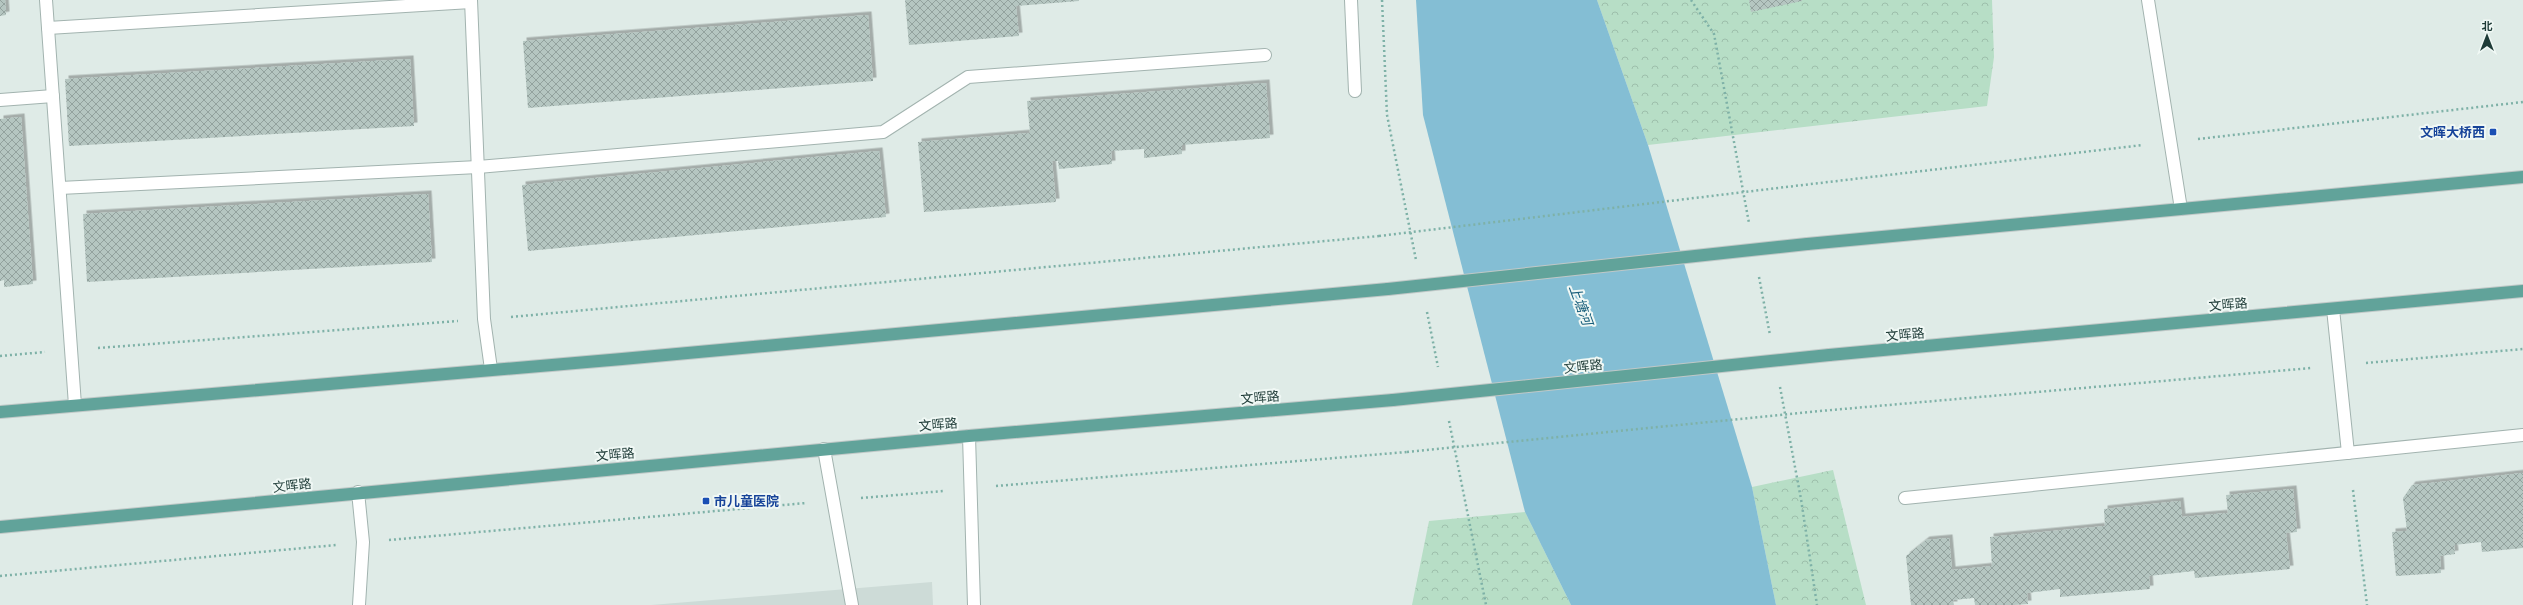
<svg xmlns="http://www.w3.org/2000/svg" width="2523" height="605" font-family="Montserrat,'Noto Sans SC',sans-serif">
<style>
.built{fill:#cddbd7}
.forest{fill:url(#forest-crowns)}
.water{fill:#84bed4}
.building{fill:url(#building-cross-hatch);filter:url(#shadow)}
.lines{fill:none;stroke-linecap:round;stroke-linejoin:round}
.lane-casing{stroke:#a2b3af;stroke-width:14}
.street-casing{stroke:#a2b3af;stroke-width:14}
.primary-casing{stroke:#c0c8c7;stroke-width:14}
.path{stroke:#7eb1a7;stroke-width:2.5;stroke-dasharray:2 3;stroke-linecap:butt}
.lane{stroke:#fff;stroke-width:12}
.street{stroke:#fff;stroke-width:12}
.primary{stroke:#61a39a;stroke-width:12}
.primary-bridge-casing{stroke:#c0c8c7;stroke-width:14;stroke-linecap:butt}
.path-bridge{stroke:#7eb1a7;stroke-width:2.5;stroke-dasharray:2 3;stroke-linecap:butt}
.primary-bridge{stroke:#61a39a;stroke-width:12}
.transit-dot{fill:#1a4fb4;stroke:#f0f8f5;stroke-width:1.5}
.labels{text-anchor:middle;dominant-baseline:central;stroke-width:4;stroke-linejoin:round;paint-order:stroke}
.transit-label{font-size:13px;font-weight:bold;fill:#164399;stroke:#f0f8f5;text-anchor:end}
.street-label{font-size:13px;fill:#1f3c38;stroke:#f0f8f5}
.water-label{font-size:14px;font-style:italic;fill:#175e7b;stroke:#f0f8f5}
</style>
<defs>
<pattern id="forest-crowns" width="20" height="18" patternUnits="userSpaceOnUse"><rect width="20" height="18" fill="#b7dec6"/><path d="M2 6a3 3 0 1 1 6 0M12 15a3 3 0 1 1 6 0" fill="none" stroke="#9dbfab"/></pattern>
<pattern id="building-cross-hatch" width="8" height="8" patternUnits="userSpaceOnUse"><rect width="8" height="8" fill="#b5c6c1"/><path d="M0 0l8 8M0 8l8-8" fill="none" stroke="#93a29e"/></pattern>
<filter id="shadow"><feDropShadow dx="3.5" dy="-3.5" stdDeviation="0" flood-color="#0004"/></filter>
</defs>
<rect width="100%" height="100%" fill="#dfebe7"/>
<polygon class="built" points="932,582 933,605 651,605"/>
<g class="forest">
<polygon points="1597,0 1992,0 1994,57 1987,106 1648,145"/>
<polygon points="1833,470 1866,605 1776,605 1752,487"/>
<polygon points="1525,512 1571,605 1412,605 1429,521"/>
</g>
<polygon class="water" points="1416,0 1597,0 1648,145 1752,487 1776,605 1571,605 1525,512 1423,115"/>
<g class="building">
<polygon points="0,0 5,0 6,15 0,16"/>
<polygon points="905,0 1079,0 1079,1 1016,6 1019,36 909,45"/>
<polygon points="1749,0 1802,0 1802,1 1751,12"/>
<polygon points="868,15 873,81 528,108 523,41"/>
<polygon points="410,59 414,126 69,146 65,79"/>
<polygon points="1266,83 1270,138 1182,145 1182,154 1144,158 1144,149 1111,151 1112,164 1059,169 1058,161 1052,161 1056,202 924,212 918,142 1030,133 1027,101"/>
<polygon points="21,117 33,284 4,287 4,280 0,281 0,119"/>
<polygon points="879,151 886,217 528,251 522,185"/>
<polygon points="428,194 432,262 87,282 83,214"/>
<polygon points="2523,473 2523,548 2482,552 2481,542 2454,545 2455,554 2440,556 2441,573 2396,576 2392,532 2407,531 2403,498 2412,485"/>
<polygon points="2293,489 2297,532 2286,533 2290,569 2195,578 2194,571 2149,576 2150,589 2060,597 2060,589 2027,593 2028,604 2014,605 1975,605 1974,598 1953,600 1954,605 1911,605 1906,556 1926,540 1949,538 1952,570 1992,566 1990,537 2105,526 2104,509 2180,501 2182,517 2228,513 2226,495"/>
</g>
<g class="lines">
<g class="lane-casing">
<g id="lane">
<polyline points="46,0 75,405"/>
<polyline points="1351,0 1355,91"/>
<polyline points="2148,0 2181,209"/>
<polyline points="48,28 471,2"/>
<polyline points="0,100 53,96"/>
<polyline points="60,188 478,167 883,132 968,77 1265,55"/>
<polyline points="2333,309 2348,453"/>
<polyline points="969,436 974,605"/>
<polyline points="824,449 852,605"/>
<polyline points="358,492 363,542 359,605"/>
<polyline points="1905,498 2523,435"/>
</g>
</g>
<g class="street-casing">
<polyline id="street" points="471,0 484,319 491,369"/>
</g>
<g class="primary-casing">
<g id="primary">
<polyline points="1807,244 2523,177"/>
<polyline points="1829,355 2523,291"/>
<polyline points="0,412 622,359 1388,289"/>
<polyline points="0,527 969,436 1393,400"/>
</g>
</g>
<g class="path">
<polyline points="1382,0 1387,115 1416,260"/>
<polyline points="1691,0 1714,34 1749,223"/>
<polyline points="2198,139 2523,102"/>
<polyline points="1786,187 2143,145"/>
<polyline points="1759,277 1770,335"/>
<polyline points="1427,312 1438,367"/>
<polyline points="511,317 1379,236"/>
<polyline points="98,348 458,321"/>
<polyline points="0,356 45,352"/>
<polyline points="2366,363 2523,349"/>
<polyline points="1780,387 1801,499 1817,605"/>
<polyline points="1820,411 2311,368"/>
<polyline points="1449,421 1486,605"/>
<polyline points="996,486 1407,452"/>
<polyline points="2353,490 2367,605"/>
<polyline points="861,498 944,491"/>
<polyline points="389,540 806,503"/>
<polyline points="0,576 336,545"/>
</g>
<use href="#lane" class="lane"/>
<use href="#street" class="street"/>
<use href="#primary" class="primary"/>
<g class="primary-bridge-casing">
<g id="primary-bridge">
<polyline points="1388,289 1807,244"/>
<polyline points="1393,400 1829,355"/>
</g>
</g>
<g class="path-bridge">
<polyline points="1379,236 1786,187"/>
<polyline points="1407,452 1820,411"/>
</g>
<use href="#primary-bridge" class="primary-bridge"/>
</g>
<g class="transit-dot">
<rect x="2489" y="128" width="8" height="8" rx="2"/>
<rect x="702" y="497" width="8" height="8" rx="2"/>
</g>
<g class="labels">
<g class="transit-label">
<text x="2485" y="132">文晖大桥西</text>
<text x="714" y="501" text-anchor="start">市儿童医院</text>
</g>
<g class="street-label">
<text transform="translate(2228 304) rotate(-5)">文晖路</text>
<text transform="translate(1905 334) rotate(-5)">文晖路</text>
<text transform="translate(1583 366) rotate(-6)">文晖路</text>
<text transform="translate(1260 397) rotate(-5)">文晖路</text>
<text transform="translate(938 424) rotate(-5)">文晖路</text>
<text transform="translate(615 454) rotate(-5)">文晖路</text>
<text transform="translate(292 485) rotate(-6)">文晖路</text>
</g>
<g class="water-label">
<text transform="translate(1581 305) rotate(70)">上塘河</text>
</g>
</g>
<g transform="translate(2487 36)" stroke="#f0f8f5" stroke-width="3" paint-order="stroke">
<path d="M0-3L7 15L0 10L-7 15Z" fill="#1f3c38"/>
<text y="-6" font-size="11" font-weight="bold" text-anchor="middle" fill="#1f3c38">北</text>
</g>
</svg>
